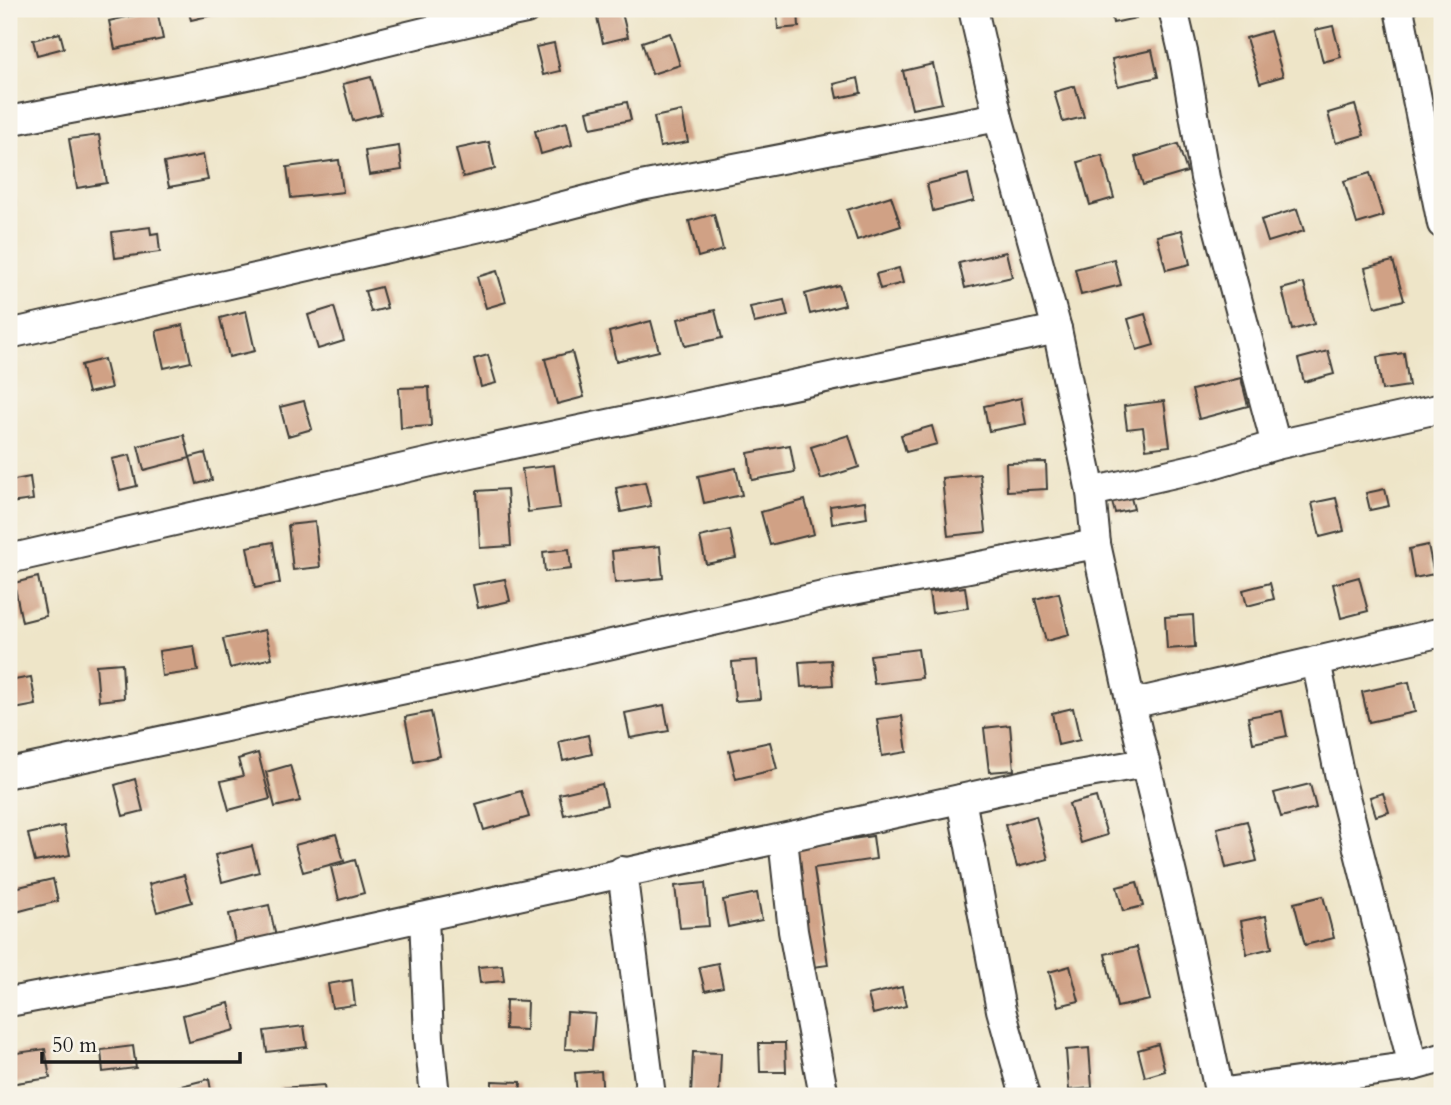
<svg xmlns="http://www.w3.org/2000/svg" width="1451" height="1105" font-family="Cardo,serif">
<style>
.building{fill:#d0a185}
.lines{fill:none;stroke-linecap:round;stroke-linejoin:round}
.minor-casing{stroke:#3c3a36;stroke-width:32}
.minor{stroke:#fff;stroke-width:28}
</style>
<rect width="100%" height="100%" fill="#f7f3e8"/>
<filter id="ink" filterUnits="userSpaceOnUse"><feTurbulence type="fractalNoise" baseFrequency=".0143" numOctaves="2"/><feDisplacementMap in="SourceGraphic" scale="14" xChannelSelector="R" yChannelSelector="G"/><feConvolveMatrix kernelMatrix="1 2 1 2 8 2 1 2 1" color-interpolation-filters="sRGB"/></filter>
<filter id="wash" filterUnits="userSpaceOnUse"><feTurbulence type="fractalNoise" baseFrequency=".00686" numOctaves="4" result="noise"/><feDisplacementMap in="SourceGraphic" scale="28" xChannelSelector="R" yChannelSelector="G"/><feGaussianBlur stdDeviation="1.57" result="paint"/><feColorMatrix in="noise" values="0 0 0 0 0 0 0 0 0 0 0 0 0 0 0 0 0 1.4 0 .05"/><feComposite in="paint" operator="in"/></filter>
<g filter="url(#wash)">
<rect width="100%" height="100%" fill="#eee5c8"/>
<g id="blocks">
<g class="building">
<polygon points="188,9 234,9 234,10 191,20"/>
<polygon points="595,9 621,9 628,37 603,43"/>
<polygon points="777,9 798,9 799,27 778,29"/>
<polygon points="1110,9 1134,9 1136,18 1113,23"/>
<polygon points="157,10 163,39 115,49 109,21"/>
<polygon points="1333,26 1341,57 1323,62 1315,30"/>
<polygon points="1270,31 1283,76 1260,83 1246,38"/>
<polygon points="60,33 64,48 37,55 33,40"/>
<polygon points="670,33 680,65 652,74 642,42"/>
<polygon points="554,43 560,71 543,75 536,47"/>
<polygon points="1152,50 1158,77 1118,86 1112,59"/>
<polygon points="933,64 942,103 912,109 903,71"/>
<polygon points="371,77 381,114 353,121 343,84"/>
<polygon points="858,78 861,93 837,98 834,84"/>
<polygon points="1075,86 1084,117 1063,122 1054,92"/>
<polygon points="627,102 631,120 591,128 587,111"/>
<polygon points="1355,105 1364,135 1336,143 1328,113"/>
<polygon points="682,111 688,142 660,147 654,117"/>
<polygon points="567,122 572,145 541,154 535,131"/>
<polygon points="99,135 107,183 77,188 69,139"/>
<polygon points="489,142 495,169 463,177 456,149"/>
<polygon points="1178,144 1187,172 1143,185 1135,157"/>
<polygon points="399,146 402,170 369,175 365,151"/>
<polygon points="203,155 208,180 169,187 164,163"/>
<polygon points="1102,155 1114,198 1090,205 1078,162"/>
<polygon points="339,160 343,192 291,198 287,167"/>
<polygon points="9,172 16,205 9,207"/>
<polygon points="1370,173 1383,216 1357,224 1344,181"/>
<polygon points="968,174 974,201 933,211 927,184"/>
<polygon points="891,196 901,226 857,240 847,210"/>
<polygon points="1297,209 1304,231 1268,242 1261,220"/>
<polygon points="714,214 723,250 698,257 689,221"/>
<polygon points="150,227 151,234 158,233 160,252 115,258 112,232"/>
<polygon points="1182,230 1190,264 1166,270 1157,236"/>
<polygon points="1006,252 1012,277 965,288 959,263"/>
<polygon points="1114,259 1121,285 1081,295 1075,269"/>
<polygon points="1393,261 1404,300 1375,307 1365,268"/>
<polygon points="899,268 903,283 880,289 876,274"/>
<polygon points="497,271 506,302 486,308 477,277"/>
<polygon points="1304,283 1314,324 1292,330 1282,289"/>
<polygon points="839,285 845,305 810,314 805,294"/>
<polygon points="381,287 387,308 371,312 365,291"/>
<polygon points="784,300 788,316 754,323 750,307"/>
<polygon points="334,307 344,341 318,349 308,315"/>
<polygon points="715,310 722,338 685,346 678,319"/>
<polygon points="246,311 255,351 229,357 220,318"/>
<polygon points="1145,314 1154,345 1137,350 1128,319"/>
<polygon points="651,321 659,351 616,361 609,332"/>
<polygon points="183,325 191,362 164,368 156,331"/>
<polygon points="1328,351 1334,374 1304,382 1298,359"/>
<polygon points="572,352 584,397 557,404 545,359"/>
<polygon points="1404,353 1409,386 1382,390 1377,357"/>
<polygon points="488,355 496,383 481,387 474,359"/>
<polygon points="104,359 111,388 88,393 81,365"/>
<polygon points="1241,378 1248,406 1199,419 1192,390"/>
<polygon points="429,387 431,426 401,428 399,388"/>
<polygon points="1021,398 1026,424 989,431 984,406"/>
<polygon points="304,401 312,429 288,436 280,407"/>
<polygon points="1164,401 1170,446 1146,449 1143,427 1127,429 1124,406"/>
<polygon points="932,426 937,444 906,452 901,435"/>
<polygon points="184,435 190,458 144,470 138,446"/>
<polygon points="849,435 859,467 821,479 811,447"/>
<polygon points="790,445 795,472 752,480 748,453"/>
<polygon points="205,453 212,480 197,484 190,457"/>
<polygon points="130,455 137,486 120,490 112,459"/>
<polygon points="1046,462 1047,489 1007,491 1006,463"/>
<polygon points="554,465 560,508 528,512 522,469"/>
<polygon points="736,468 742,495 704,503 698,476"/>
<polygon points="980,474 986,532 948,536 942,478"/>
<polygon points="30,477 33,500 9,503 9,481"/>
<polygon points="645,482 651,506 621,512 616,488"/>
<polygon points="507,489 511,546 480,548 477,491"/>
<polygon points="1385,489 1389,506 1370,510 1366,493"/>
<polygon points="1130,494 1134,509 1115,513 1111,498"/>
<polygon points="1336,498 1344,531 1320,537 1312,503"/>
<polygon points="805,500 814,534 770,545 761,512"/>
<polygon points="865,501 867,518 832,524 830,506"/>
<polygon points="315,522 320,567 293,570 288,525"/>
<polygon points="730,530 736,558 706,564 700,537"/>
<polygon points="273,542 280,583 255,588 247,547"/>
<polygon points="1428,545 1434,574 1414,578 1409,549"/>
<polygon points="660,546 663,578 615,583 612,551"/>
<polygon points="569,549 571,569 545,572 543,552"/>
<polygon points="38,577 46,616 22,622 14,583"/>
<polygon points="1359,577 1368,611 1341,618 1333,584"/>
<polygon points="505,579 510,601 478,608 473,585"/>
<polygon points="1270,583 1274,599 1247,606 1243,590"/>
<polygon points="965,587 968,608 932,613 929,592"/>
<polygon points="1059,593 1069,635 1046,641 1035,599"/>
<polygon points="1193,615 1195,647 1167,649 1165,617"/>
<polygon points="265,630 272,658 230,668 223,639"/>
<polygon points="194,646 198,671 162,676 159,651"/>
<polygon points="918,649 922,678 874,684 870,655"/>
<polygon points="757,660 760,699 735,701 732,662"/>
<polygon points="831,660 833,685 801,687 799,662"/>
<polygon points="122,663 124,698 99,701 96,665"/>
<polygon points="31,677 36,705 9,710 9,681"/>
<polygon points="1409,682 1415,712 1369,722 1362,692"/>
<polygon points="664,705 669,731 630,738 625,713"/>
<polygon points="1073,708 1080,740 1058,745 1052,713"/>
<polygon points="1282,711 1287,736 1253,743 1248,717"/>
<polygon points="431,712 440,756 414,762 405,717"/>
<polygon points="902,716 907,752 882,756 877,719"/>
<polygon points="1010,725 1014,770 989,772 984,728"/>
<polygon points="588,735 592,754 563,761 559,742"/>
<polygon points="770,742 777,769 736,779 729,751"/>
<polygon points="258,753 270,799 229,810 221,781 243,776 238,759"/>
<polygon points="290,765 300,801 275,807 266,772"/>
<polygon points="135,779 143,811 123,816 115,785"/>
<polygon points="602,784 607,805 564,815 559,794"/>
<polygon points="1310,784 1316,808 1281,817 1274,793"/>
<polygon points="521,791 529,817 484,830 476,804"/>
<polygon points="1383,793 1389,812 1376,816 1370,797"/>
<polygon points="1096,797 1107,835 1081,843 1069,804"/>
<polygon points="1036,816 1048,859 1017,867 1005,825"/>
<polygon points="1247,821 1257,861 1226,868 1217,828"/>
<polygon points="64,826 70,855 35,862 28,834"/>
<polygon points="336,834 344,861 303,872 295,845"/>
<polygon points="873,836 876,859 814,868 828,965 806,968 789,848"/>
<polygon points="252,846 259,872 222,882 215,855"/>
<polygon points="355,860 364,893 339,900 331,867"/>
<polygon points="184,875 192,902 157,912 149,884"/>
<polygon points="53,879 58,901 16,912 10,889"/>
<polygon points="1137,882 1143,906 1123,911 1117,887"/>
<polygon points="705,883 709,926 680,928 675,886"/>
<polygon points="757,893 762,920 728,927 723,900"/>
<polygon points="1323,896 1334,938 1305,945 1294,903"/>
<polygon points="269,905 276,937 236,947 229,914"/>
<polygon points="1266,916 1272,948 1247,954 1241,921"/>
<polygon points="1137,947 1150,1000 1117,1007 1105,954"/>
<polygon points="718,963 723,987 705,991 699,967"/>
<polygon points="502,965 504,981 480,983 478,967"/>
<polygon points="1070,966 1079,1001 1058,1006 1049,972"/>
<polygon points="352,980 355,1005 332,1008 328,984"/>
<polygon points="902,987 906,1006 873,1014 868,995"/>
<polygon points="506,1000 527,1001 526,1030 505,1029"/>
<polygon points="229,1003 235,1030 189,1042 183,1015"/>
<polygon points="567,1012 595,1014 592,1050 565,1049"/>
<polygon points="304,1026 307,1047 267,1052 264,1031"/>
<polygon points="759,1043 785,1043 786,1072 760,1072"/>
<polygon points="1158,1044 1165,1071 1145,1077 1138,1050"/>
<polygon points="133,1046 136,1068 103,1072 101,1050"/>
<polygon points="1089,1048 1092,1088 1069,1090 1066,1050"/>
<polygon points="45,1049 50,1078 9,1084 9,1054"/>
<polygon points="693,1052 721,1053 719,1096 691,1096"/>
<polygon points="601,1071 603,1096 577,1096 575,1073"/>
<polygon points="209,1079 212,1096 179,1096 177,1087"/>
<polygon points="492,1081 521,1082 520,1096 492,1096"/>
<polygon points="324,1085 325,1096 281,1096 280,1088"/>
</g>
</g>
</g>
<g filter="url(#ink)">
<use href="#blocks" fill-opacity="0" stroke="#3c3a36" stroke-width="2"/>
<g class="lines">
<g class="minor-casing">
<g id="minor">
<polyline points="973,9 998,117 1057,329 1091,492 1096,544 1131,704 1184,924 1220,1096"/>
<polyline points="1173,9 1184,56 1205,178 1276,445"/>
<polyline points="1399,9 1442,224"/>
<path d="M9 121C103 102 198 87 292 65 370 46 447 25 526 9"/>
<polyline points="9,334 498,223 641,186 998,117"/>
<polyline points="1091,492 1206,466 1276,445 1442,408"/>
<polyline points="9,559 461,455 1057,329"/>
<polyline points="1316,661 1339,773 1413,1066"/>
<polyline points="1131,704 1442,632"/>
<polyline points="9,773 528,663 832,594 1096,544"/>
<polyline points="961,799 1001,1010 1025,1096"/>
<polyline points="783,839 793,931 824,1096"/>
<polyline points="622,871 651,1096"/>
<polyline points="424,917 429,1038 435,1096"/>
<polyline points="9,1002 185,969 1033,783 1145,763"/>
<polyline points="1219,1093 1413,1066 1442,1058"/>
</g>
</g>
<use href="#minor" class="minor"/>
</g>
</g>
<rect width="1451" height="1105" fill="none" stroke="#f7f3e8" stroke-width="35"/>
<path d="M42 1052v10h198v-10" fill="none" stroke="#1c1c1c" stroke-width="3.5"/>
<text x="52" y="1052" font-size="21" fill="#1c1c1c" stroke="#f7f3e8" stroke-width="5" paint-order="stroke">50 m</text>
</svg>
